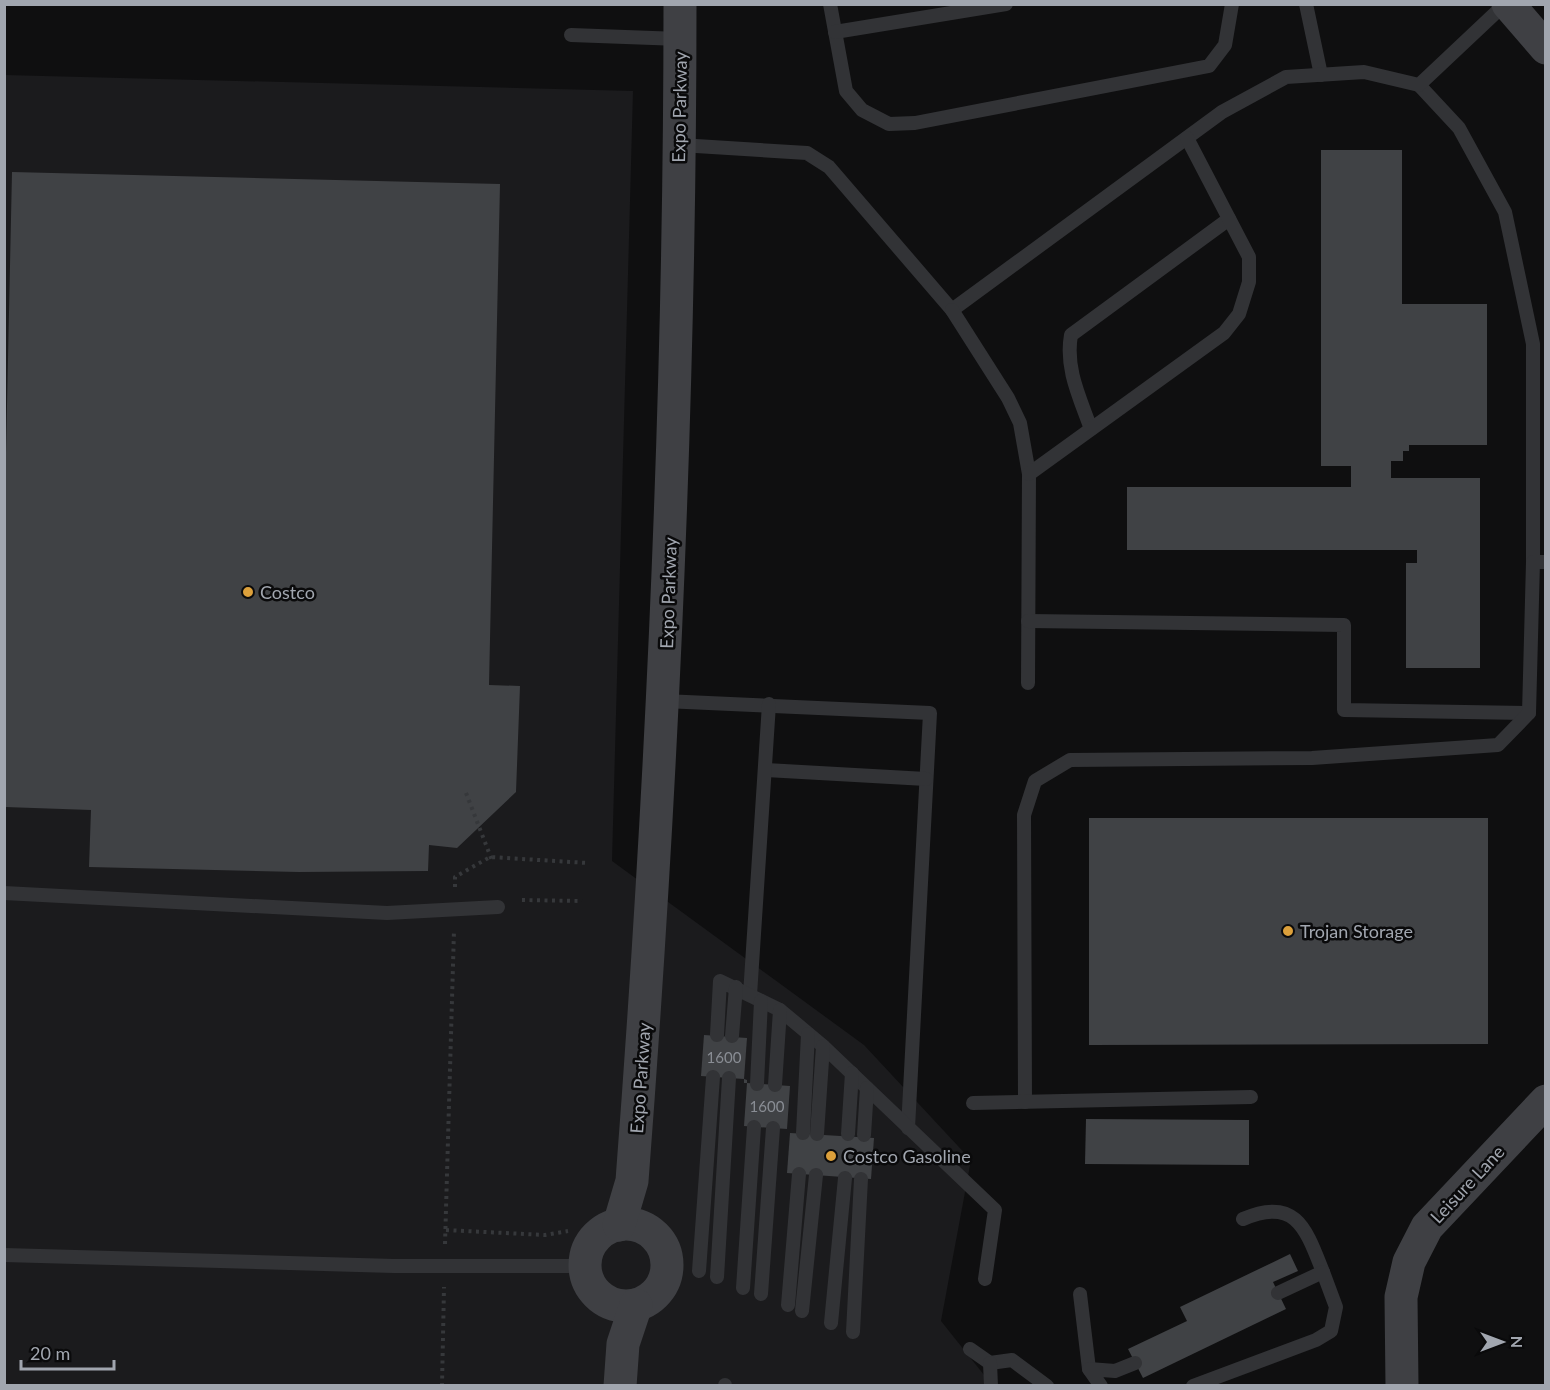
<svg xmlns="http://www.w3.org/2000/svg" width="1550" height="1390" font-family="Lato,sans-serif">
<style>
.built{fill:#1b1b1d}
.building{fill:#404245}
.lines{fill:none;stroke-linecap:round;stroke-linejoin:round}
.path{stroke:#36383b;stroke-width:4;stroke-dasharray:3 4.5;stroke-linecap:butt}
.lane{stroke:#323336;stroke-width:14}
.secondary{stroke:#3f4044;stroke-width:33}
.poi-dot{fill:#dca03b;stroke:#0a0a0b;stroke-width:2}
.labels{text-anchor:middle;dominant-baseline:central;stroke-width:5;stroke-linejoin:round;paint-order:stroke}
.number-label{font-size:15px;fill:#898d94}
.street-label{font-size:18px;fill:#a1a6af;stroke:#0a0a0b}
.poi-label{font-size:18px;fill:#a1a6af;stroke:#0a0a0b;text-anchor:start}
</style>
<rect width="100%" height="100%" fill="#0f0f10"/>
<polygon class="built" points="5,75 633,91 612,861 864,1045 971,1160 941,1321 992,1385 5,1386"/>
<g class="building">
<polygon points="1321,150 1402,150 1402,304 1487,304 1487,445 1409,445 1409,451 1403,451 1403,461 1391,461 1391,478 1480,478 1480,668 1406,668 1406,563 1417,563 1417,550 1127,550 1127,487 1351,487 1351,466 1321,466"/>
<polygon points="12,172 500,184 489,685 520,686 516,792 457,848 429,845 428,871 299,872 89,867 91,810 5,807 5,499"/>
<polygon points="1089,818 1488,818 1488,1044 1089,1045"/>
<polygon points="704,1035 747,1038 744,1079 701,1076"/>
<polygon points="744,1079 747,1080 747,1083 790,1086 787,1129 744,1126 747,1083 744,1083"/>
<polygon points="1086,1119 1249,1120 1249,1165 1085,1164"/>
<polygon points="790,1133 874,1138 871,1179 787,1173"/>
<polygon points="1290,1254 1298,1271 1273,1282 1286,1309 1143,1378 1128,1349 1187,1321 1180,1307"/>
</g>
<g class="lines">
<g class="path">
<polyline points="466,793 493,863"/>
<polyline points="455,887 455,877 490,857 588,863"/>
<polyline points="522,900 582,901"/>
<polyline points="446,1230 545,1235 568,1231"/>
<polyline points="445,1244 454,930"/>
<polyline points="442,1386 444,1287"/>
</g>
<g class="lane">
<polyline points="830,4 846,91 862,110 889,124 915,123 1209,66 1225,45 1232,4"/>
<polyline points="1306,4 1321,75"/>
<polyline points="835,32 1006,4"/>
<polyline points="571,35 680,39"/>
<polyline points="1419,85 1459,128 1505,212 1533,344 1533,562"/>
<polyline points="680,145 807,153 829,167 952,310 1222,112 1286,77 1364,72 1419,85 1505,4"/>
<polyline points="952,310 1008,398 1020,423 1029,474 1028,683"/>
<path d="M1091 429C1080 398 1065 369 1071 335L1229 219"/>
<polyline points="1029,474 1224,333 1239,314 1249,282 1249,257 1187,138"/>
<polyline points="1028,621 1344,625 1344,710 1529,713"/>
<polyline points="664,701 930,713 908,1128"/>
<polyline points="766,770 926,779"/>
<polyline points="4,893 387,913 498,907"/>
<polyline points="750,995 769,704"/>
<polyline points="717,1035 720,981 780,1010 823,1046 995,1210 985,1279"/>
<polyline points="732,1036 736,987"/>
<polyline points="757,1084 761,1001"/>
<polyline points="775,1085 780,1010"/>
<polyline points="1025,1102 1024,815 1035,781 1070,760 1312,758 1498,745 1529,713 1533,562 1546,562"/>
<polyline points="973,1103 1251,1097"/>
<polyline points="803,1133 808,1034"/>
<polyline points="817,1134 823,1046"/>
<polyline points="848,1134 852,1073"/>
<polyline points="864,1135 867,1088"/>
<path d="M1243 1219C1296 1196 1306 1229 1323 1272"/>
<polyline points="4,1255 394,1266 584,1266"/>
<polyline points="699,1271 713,1077"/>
<polyline points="717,1277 729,1078"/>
<polyline points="743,1288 754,1127"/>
<polyline points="761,1294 773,1128"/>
<polyline points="1080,1294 1089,1369"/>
<polyline points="788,1305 799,1174"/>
<polyline points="802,1311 816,1175"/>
<polyline points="831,1323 845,1178"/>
<polyline points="853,1332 861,1179"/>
<polyline points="970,1349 990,1363 1012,1360 1047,1386"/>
<polyline points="990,1363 991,1386"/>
<polyline points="725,1386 725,1385"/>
<polyline points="1101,1386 1089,1369 1115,1371 1135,1363"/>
<polyline points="1193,1386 1316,1340 1331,1331 1336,1307 1323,1272 1278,1293"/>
</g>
<g class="secondary">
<polyline points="1508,4 1546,48"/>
<circle cx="626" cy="1265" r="41"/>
<path d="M619 1225 632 1181C662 789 680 397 680 4"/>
<polyline points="620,1386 623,1344 636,1305"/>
<polyline points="1402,1386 1401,1297 1409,1262 1427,1227 1546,1101"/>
</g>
</g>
<g class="poi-dot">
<circle cx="248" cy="592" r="6"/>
<circle cx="1288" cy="931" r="6"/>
<circle cx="831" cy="1156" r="6"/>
</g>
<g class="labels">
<g class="number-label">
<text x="724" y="1057">1600</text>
<text x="767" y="1106">1600</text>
</g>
<g class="street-label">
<text transform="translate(679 107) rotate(-89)">Expo Parkway</text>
<text transform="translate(668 593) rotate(-88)">Expo Parkway</text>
<text transform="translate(640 1078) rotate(-86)">Expo Parkway</text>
<text transform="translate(1467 1184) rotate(-47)">Leisure Lane</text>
</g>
<g class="poi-label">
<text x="260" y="592">Costco</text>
<text x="1300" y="931">Trojan Storage</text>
<text x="843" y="1156">Costco Gasoline</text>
</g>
</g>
<rect width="1550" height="1390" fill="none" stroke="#a1a6af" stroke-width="12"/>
<g transform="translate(1502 1342) rotate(90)" stroke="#0a0a0b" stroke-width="4.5" paint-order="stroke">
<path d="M0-4.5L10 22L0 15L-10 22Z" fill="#a1a6af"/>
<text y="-9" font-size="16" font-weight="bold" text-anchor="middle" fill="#a1a6af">N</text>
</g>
<path d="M21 1360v9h93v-9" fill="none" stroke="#a1a6af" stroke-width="3"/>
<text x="30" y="1360" font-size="18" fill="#a1a6af" stroke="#0a0a0b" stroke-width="4.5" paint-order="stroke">20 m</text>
</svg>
